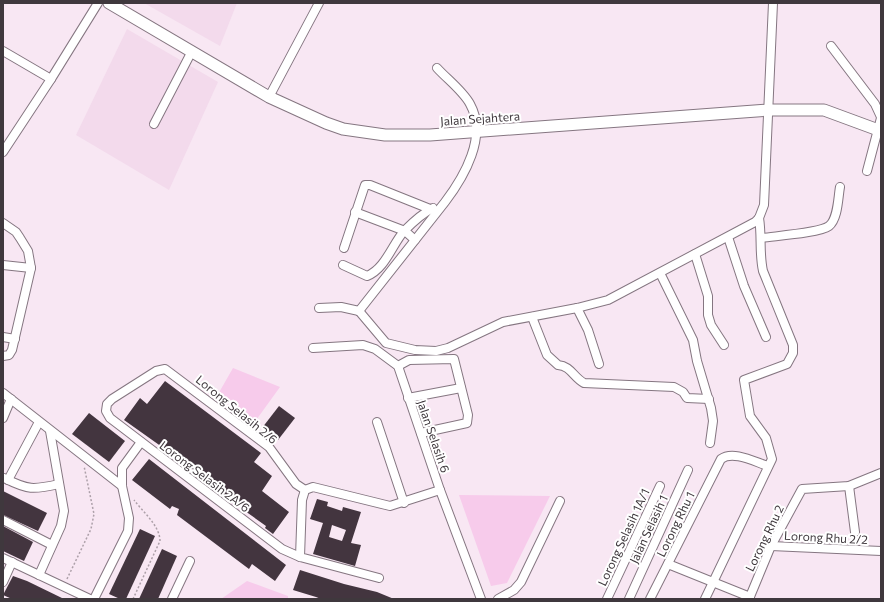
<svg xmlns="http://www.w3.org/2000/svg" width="884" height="602" font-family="Commissioner,sans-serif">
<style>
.built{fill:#f3daec}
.green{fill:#f7cbeb}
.building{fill:#43353f;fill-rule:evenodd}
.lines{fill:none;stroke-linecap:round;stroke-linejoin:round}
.minor-casing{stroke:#857681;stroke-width:10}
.major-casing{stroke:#857681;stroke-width:13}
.path{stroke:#ada0a9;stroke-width:1.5;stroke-dasharray:2 2;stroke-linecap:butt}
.minor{stroke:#fff;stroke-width:8}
.major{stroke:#fff;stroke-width:11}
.labels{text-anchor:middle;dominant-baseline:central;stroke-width:4;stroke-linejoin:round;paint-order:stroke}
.street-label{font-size:12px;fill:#3f383d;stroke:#fff}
</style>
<rect width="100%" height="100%" fill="#f8e7f3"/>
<g class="built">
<polygon points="144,3 237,3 220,46"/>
<polygon points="127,29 218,82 169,190 76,135"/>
</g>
<g class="green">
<polygon points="233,368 280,387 254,423 217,396"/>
<polygon points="459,495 550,496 507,583 491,586"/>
<polygon points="247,581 288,596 288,599 221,599"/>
</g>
<g class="building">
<polygon points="165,381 261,453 254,462 272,476 262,491 289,512 273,534 265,528 266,526 245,511 246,510 221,493 186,464 124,420 140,398 147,404"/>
<polygon points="279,406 295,418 278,440 262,428"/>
<polygon points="89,413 125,441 109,462 72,434"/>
<polygon points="149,459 286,565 275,581 252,564 249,569 177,515 179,509 172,506 170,509 132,480"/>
<polygon points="3,491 47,513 38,531 3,515"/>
<path d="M317 499 328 502 327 506 342 511 343 507 361 512 351 543 361 545 355 566 313 554 323 523 310 519ZM332 525 346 530 342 541 329 537Z"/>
<polygon points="3,526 33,542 24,561 3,551"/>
<polygon points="140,529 155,536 126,599 120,599 109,594"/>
<polygon points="162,549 177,556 158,599 139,599"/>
<polygon points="300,570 344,584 377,592 394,599 321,599 316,597 293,590"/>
<polygon points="13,576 27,581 64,599 12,599 3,595"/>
</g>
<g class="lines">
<g class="minor-casing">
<g id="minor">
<polyline points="831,46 875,104 881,117"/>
<polyline points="3,51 51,79"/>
<polyline points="269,97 319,3"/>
<polyline points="154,124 192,51"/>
<polyline points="3,152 51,79 98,3"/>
<polyline points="867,171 881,118"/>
<polyline points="355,212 405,231 415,240"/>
<polyline points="3,223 16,232 20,238 28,251 31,268 12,350 9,355 3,356"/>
<polyline points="728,237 744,286 766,337"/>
<path d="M762 238C775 236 820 233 829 226 838 219 838 198 840 187"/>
<polyline points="344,248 365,185 370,185 430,209"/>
<polyline points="695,254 708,296 708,315 711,325 724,345"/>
<polyline points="3,265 31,268"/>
<path d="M343 265 367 276C385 269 392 245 404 231 412 223 423 213 433 208"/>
<polyline points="660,273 693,340 697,361 711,408 713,421 710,443"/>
<polyline points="319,308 341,307 359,311"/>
<polyline points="577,308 588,330 599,364"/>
<polyline points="359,311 386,343 415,350 436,351 448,348 503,322 577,308 608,300 755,222 759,218 764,205 773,3"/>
<path d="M359 311 445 202C464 177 488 136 470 104 463 91 447 79 437 68"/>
<path d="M532 317 547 355 558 365C571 366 573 377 584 383L674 387 683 392 687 398 709 399"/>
<polyline points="3,337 15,339"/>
<polyline points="313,348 363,345 375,349 398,366 440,490 481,599"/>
<polyline points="398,366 409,360 454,359 468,415 467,423 421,433"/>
<polyline points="3,393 122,486"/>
<polyline points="408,398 461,388"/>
<polyline points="3,418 11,399"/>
<polyline points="377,422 404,503"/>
<path d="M4 478C28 490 33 490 59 484"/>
<polyline points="8,480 39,422"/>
<polyline points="849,486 855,532"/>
<polyline points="3,520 52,545"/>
<polyline points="771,546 881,551"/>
<polyline points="300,557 282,549 110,418 106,411 107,404 112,399 156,371 165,369 269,447 296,484 305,490"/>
<polyline points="3,558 90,599"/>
<polyline points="668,564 750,597"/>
<polyline points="39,575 61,526 64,511 50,431"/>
<polyline points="379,578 300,557 302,500 305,490 313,487 390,506 440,490"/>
<polyline points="3,582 12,562"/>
<polyline points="94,599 128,531 129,518 122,486 122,468 141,442"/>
<polyline points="172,599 190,561"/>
<polyline points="498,599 514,590 521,582 560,501"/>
<polyline points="607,599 660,486"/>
<polyline points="629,599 688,470"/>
<path d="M650 599 721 459C733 450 755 462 768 466"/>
<path d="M705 599 772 459 766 438 750 416 744 380 787 364 793 353V345L763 271C759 253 762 236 759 218"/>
<polyline points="749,599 771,546 802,489 849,486 881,473"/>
</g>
</g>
<g class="major-casing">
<polyline id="major" points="109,3 269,97 326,123 343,129 385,135 430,135 769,110 824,110 881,131"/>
</g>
<g class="path">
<polyline points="67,579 91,529 94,514 84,466"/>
<path d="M133 599 160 541C160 526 143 512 134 500"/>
</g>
<use href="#minor" class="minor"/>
<use href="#major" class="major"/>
</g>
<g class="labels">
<g class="street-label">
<text transform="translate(480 118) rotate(-4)">Jalan Sejahtera</text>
<text transform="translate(237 409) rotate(39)">Lorong Selasih 2/6</text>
<text transform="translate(434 436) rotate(71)">Jalan Selasih 6</text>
<text transform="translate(205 476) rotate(37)">Lorong Selasih 2A/6</text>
<text transform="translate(675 524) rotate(-64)">Lorong Rhu 1</text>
<text transform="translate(648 529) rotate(-65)">Jalan Selasih 1</text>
<text transform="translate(623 537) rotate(-65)">Lorong Selasih 1A/1</text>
<text transform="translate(826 537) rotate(3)">Lorong Rhu 2/2</text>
<text transform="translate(764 538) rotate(-64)">Lorong Rhu 2</text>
</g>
</g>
<rect width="884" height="602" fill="none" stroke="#3f383d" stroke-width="8"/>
</svg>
